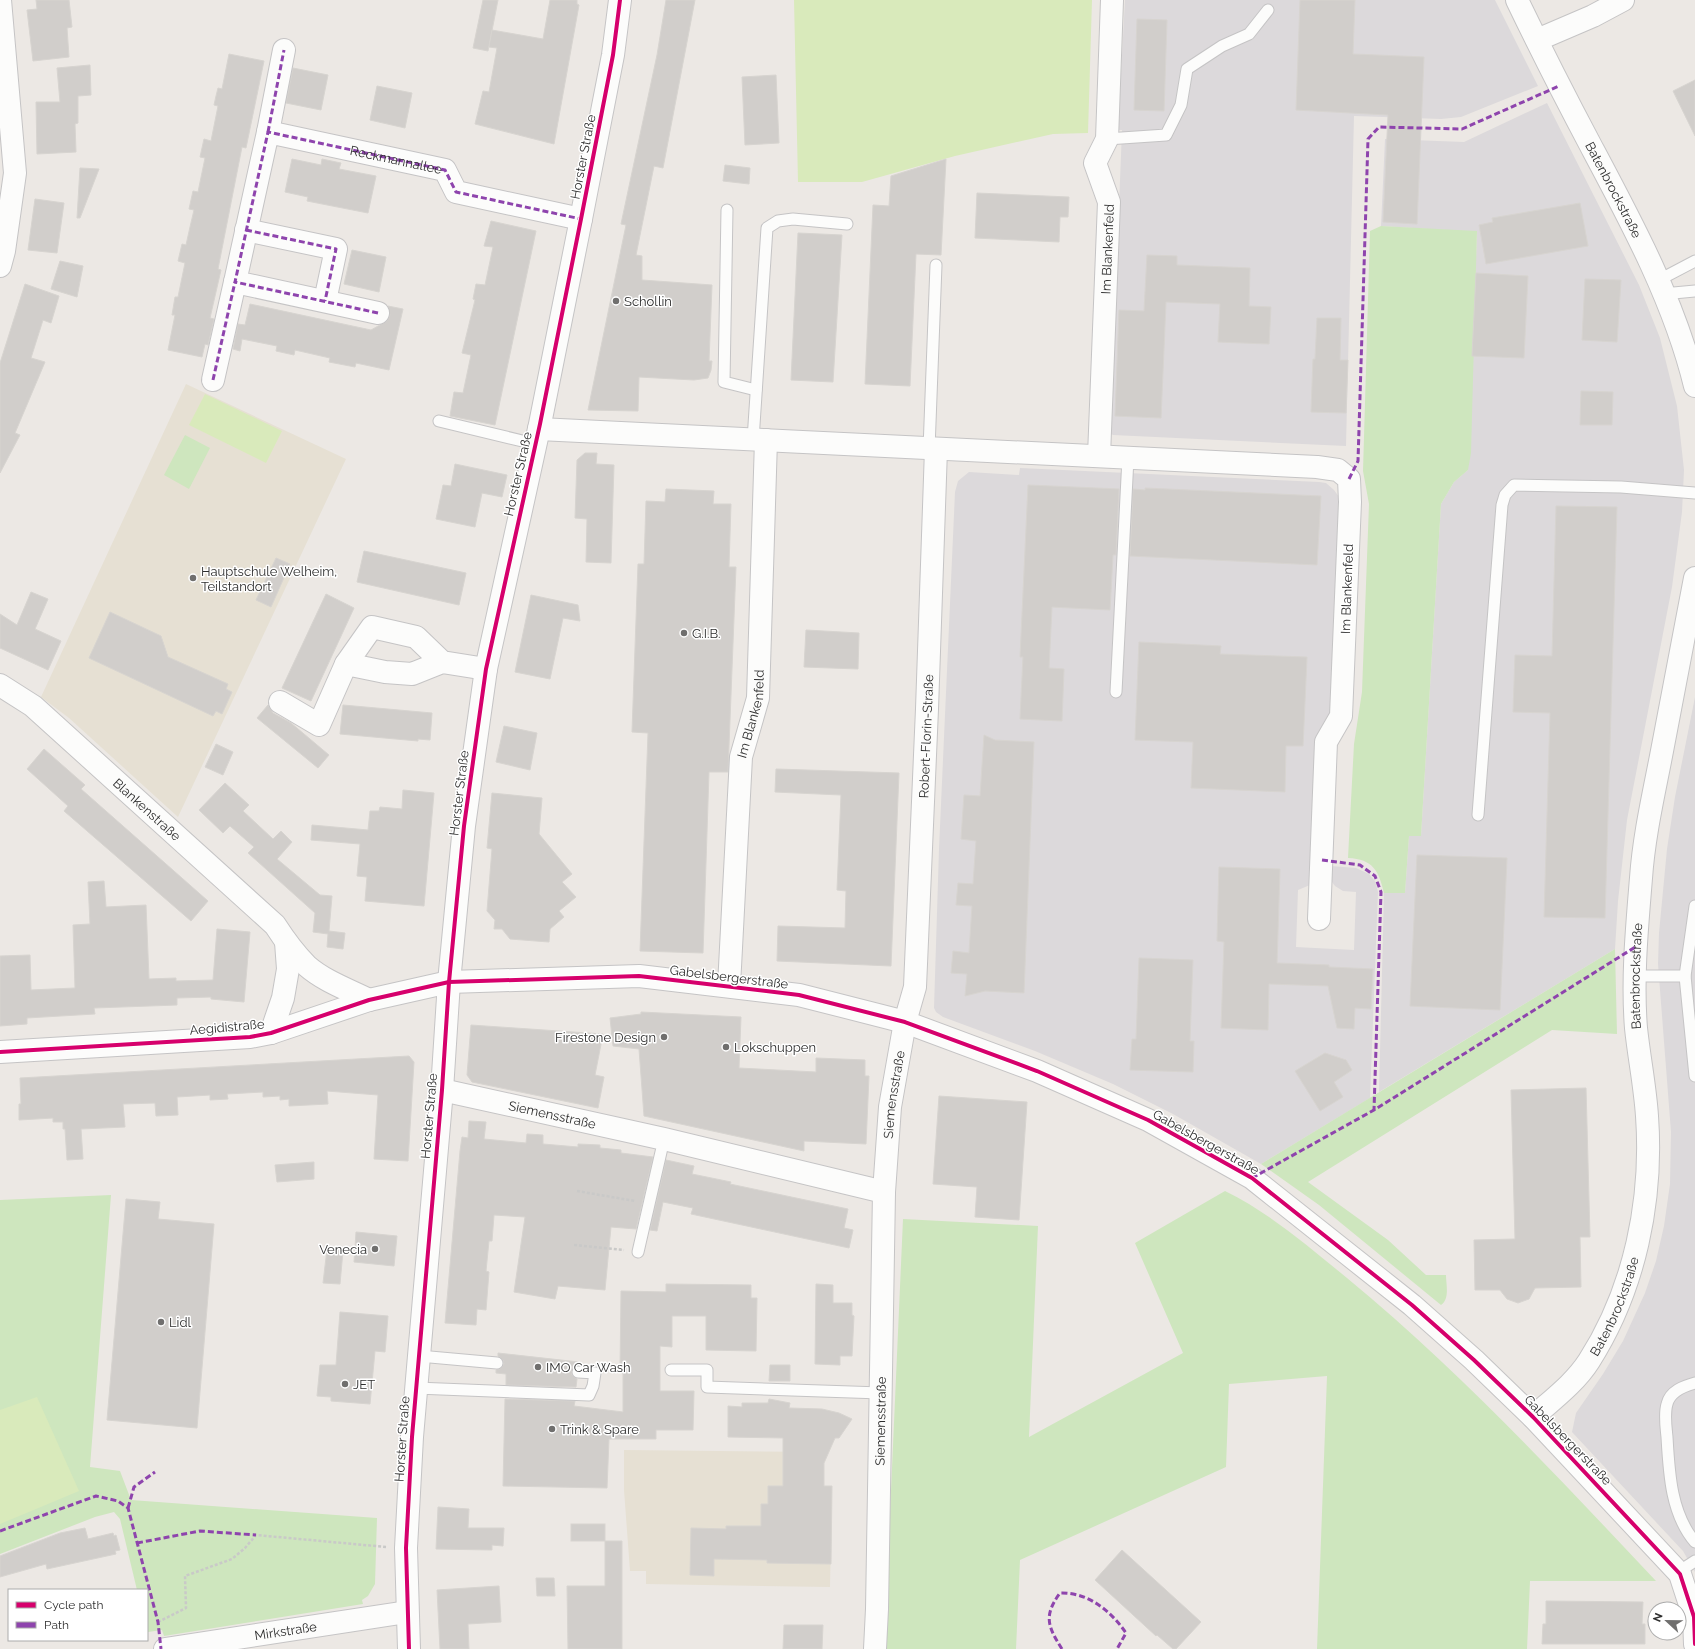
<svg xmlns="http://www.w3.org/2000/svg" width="1695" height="1649" font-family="Raleway,sans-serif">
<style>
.industrial{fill:#dcd9db}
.education{fill:#e6e0d3}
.green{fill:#cee6be}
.pitch{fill:#d9eabb}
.building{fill:#d1cecb;stroke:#d7d4d0}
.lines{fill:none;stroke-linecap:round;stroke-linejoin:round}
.service-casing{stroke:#c5c4c5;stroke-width:13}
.minor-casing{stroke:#c5c4c5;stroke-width:24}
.tertiary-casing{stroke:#c5c4c5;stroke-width:24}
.secondary-casing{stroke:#c5c4c5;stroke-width:24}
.path{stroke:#c9c9c8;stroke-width:2.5;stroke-dasharray:3 2;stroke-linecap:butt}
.service{stroke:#fcfcfb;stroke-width:11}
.minor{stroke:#fcfcfb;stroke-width:22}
.tertiary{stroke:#fcfcfb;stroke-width:22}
.secondary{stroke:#fcfcfb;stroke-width:22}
.quiet{stroke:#8e44ad;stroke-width:3;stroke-dasharray:6 3;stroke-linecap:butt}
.cycleway-casing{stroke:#fff;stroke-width:6}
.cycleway{stroke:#d6006c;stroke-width:4}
.poi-dot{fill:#706f6e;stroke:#fff;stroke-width:1.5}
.labels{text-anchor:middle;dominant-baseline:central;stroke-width:3;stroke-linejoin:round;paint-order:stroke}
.street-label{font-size:13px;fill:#2e2e2e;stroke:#fff}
.poi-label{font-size:13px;fill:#2e2e2e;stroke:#fff;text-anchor:start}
</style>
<rect width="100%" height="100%" fill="#ece8e4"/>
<g class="industrial">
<polygon points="1125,0 1495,0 1538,86 1461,117 1441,119 1354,116 1346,446 1113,435 1110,433 1122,130 1118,130"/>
<polygon points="1547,103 1639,285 1660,338 1677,406 1684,470 1682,512 1672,587 1627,820 1618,901 1615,949 1379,1092 1384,893 1405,893 1409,836 1421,836 1441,504 1454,482 1468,470 1477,232 1381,226 1385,139 1464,142"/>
<polygon points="1020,468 1319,482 1326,483 1334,490 1339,497 1332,720 1310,885 1298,890 1296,947 1354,950 1356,892 1343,891 1335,886 1332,882 1331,866 1356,868 1369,874 1375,881 1378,892 1370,1098 1261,1164 1173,1114 1113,1084 1035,1051 943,1017 936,1012 934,1008 939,849 955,492 958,481 969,472 1019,475"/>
<polygon points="1695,697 1695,1572 1683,1551 1572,1432 1576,1413 1603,1374 1623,1341 1645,1293 1656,1261 1664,1226 1670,1184 1671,1132 1658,964 1659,933 1667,849 1675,797"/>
</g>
<g class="education">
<polygon points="186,384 346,459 178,817 69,718 41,697"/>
<polygon points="624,1450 824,1452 824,1486 832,1486 830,1587 646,1584 646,1571 630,1571 624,1490"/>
</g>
<g class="green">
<path d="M1381 226 1477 231 1471 453 1468 470 1454 482 1441 504 1421 836H1409L1405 893H1384C1379 871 1373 859 1348 858L1354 744 1362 692 1369 504 1363 471 1370 231Z"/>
<polygon points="185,435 210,448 189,489 164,475"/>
<path d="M1615 949 1617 1034 1552 1030 1308 1182 1388 1240 1426 1275H1446C1446 1284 1450 1299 1441 1305L1319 1205 1261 1164Z"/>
<path d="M1225 1191C1270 1213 1309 1247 1347 1278 1459 1370 1557 1476 1656 1581H1530L1527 1649H1317L1327 1376 1229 1384 1226 1467 1020 1560 1016 1649H884L903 1219 1038 1226 1029 1437 1183 1353 1135 1243Z"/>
<polygon points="111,1195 90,1467 120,1471 131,1500 377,1518 375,1584 368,1596 362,1600 363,1604 164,1636 162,1630 148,1632 147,1590 137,1590 120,1519 114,1512 95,1517 0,1554 0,1200"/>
</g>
<g class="pitch">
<polygon points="794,0 1092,0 1088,133 1053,134 955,156 862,182 798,182"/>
<polygon points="205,394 282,431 266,463 189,425"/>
<polygon points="37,1397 79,1491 0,1524 0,1410"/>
</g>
<g class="building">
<polygon points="36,0 69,0 72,27 67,28 69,57 33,61 27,10 37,9"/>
<polygon points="483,0 498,0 488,51 473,48"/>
<polygon points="550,0 577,0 577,4 579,5 554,144 475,124 483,91 489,92 497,48 489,47 492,30 543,39"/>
<polygon points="666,0 695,0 663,168 654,166 636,255 642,256 642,280 712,285 709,361 712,361 711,370 708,378 694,380 639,377 638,411 588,410 626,225 621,224 657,55"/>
<polygon points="1300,0 1355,0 1353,54 1424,57 1417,224 1383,222 1388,115 1296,110"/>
<polygon points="1137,19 1167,20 1164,111 1134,110"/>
<polygon points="229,54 264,61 246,148 242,147 218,269 221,270 210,318 214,319 208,345 205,344 202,357 168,350 175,315 172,315 175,297 178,297 185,263 178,261 182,244 186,245 190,227 194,210 189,209 193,191 198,192 205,158 200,157 204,139 211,141 218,106 214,105 216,96 218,88 222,89"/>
<polygon points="90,65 91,95 78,96 78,123 75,124 76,152 37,154 36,102 60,102 57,68"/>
<polygon points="293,68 328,75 321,110 286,103"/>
<polygon points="776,75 779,143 745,145 742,77"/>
<polygon points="1695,80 1695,136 1673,91"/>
<polygon points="377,86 412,93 405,128 370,120"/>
<polygon points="292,159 321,165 322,159 341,163 339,169 376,176 368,213 307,201 308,197 285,192"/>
<polygon points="946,159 941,255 916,254 910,386 865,384 873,205 889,206 891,176"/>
<polygon points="725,165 750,168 749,184 723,181"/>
<polygon points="80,168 99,169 80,218 77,218"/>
<polygon points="977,193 1069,197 1068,217 1060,217 1059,242 975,238"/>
<polygon points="35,199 64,203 57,253 28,250"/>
<polygon points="1580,203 1588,246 1486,264 1479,225 1493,222 1492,218"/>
<polygon points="491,221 536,231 495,425 450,416 454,392 463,393 471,355 462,353 475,300 473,299 476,284 485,285 493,247 484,246"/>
<polygon points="798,233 842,235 833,382 791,380"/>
<polygon points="352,250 386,257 379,292 344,284"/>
<polygon points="1147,255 1177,256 1177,265 1250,268 1249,306 1271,307 1269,344 1218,342 1220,304 1166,302 1161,418 1115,416 1119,310 1144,311"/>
<polygon points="60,261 83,266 77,297 51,289"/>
<polygon points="1476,273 1528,276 1524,358 1472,356"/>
<polygon points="1585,279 1621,280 1617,342 1582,340"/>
<polygon points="25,284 59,296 51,323 43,320 31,358 45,362 15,433 20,435 0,473 0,363"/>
<polygon points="250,304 371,330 387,321 390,315 388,306 403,309 389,370 356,363 355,367 329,362 330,358 295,350 294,355 276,351 277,346 242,339 240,351 233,349 238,324 245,325"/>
<polygon points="1317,318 1341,318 1340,360 1348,360 1346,413 1311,412 1313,359 1315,359"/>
<polygon points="1581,391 1613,392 1612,425 1580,425"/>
<polygon points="585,453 597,453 596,464 614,465 611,563 586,562 587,519 575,518 577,460"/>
<polygon points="455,464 507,475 502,497 482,493 475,527 436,519 443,485 451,486"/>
<polygon points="1028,485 1119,489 1116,555 1113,555 1110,610 1052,607 1049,668 1064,669 1062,721 1020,719 1023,657 1020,657"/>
<polygon points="1145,488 1321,496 1317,565 1130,556 1133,489 1145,490"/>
<polygon points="666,489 714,491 713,504 731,504 729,567 736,567 728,772 709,772 703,953 640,951 648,733 632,732 638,564 644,564 646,501 665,502"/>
<polygon points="1556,506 1617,507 1605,918 1544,917 1550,713 1513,712 1515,655 1552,656"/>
<polygon points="364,551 466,573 459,605 357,582"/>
<polygon points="276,558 290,564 271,607 256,600"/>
<polygon points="31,592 48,599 35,629 61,641 48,670 0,648 0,614 17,625"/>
<polygon points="326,594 354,608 311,701 282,688"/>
<polygon points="531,595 578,605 580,621 563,618 550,679 515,672"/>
<polygon points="110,612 161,636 168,657 228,684 226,689 232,692 222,714 216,711 213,716 89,658"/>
<polygon points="806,630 859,633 858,669 804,667"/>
<polygon points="1139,642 1221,646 1220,654 1307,657 1303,746 1286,746 1285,792 1191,788 1193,742 1135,740"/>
<polygon points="268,705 273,713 291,723 329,755 318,768 257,718"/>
<polygon points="343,705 432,713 430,740 418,739 418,741 340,734"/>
<polygon points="504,726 537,733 530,770 496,762"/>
<polygon points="984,735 995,740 1034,742 1024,993 985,991 965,996 967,974 951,973 953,951 969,953 972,906 956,905 958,883 973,884 976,841 961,839 964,795 980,796"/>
<polygon points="216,744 233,752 223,775 205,767"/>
<polygon points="44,749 85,785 81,789 208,901 191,921 64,811 68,806 27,769"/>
<polygon points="776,769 899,773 891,966 777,961 778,926 845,928 846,891 837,890 841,795 775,792"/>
<polygon points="225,783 249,805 243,811 273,839 281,831 292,842 277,859 320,895 332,896 329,931 345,933 343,949 327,947 328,934 313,932 315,913 248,853 254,847 230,826 223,833 199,810"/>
<polygon points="403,790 434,793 424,906 365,901 367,877 357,876 360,844 311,840 312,825 368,830 370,811 379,811 380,807 402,809"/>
<polygon points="492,793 542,798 539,834 572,874 562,882 576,897 559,911 564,917 550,929 549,942 510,939 502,929 494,929 495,920 487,911 492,849 487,848"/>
<polygon points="1417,855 1507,858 1500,1010 1410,1006"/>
<polygon points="1219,867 1280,869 1277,963 1329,965 1329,967 1373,969 1371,1009 1355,1008 1354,1029 1337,1028 1328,986 1269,984 1268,1030 1221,1028 1224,942 1217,941"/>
<polygon points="104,881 106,907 146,905 149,979 176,978 176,981 213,980 217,929 250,932 244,1002 211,999 211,997 177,998 177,1005 94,1008 95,1014 27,1018 27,1024 0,1026 0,956 30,955 31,990 75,988 73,925 90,924 88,882"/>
<polygon points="1139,958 1193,960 1190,1041 1194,1041 1193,1072 1130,1070 1132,1039 1136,1039"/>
<polygon points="641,1012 741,1017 739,1068 816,1072 816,1058 865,1060 865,1076 869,1076 866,1144 804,1141 804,1151 644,1116 639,1049 613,1046 610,1018 641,1014"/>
<polygon points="471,1025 603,1034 595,1075 604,1077 598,1108 472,1082 467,1075"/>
<polygon points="1325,1053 1346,1060 1352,1070 1334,1082 1343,1097 1320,1111 1295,1071"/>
<polygon points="409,1056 414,1062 408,1161 374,1159 378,1095 327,1091 328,1104 289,1106 289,1099 280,1100 280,1096 263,1097 263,1092 227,1094 228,1099 210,1100 210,1095 177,1097 178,1115 156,1116 155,1103 123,1104 125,1127 81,1129 83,1159 67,1160 65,1129 63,1129 63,1122 53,1122 53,1118 19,1120 19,1104 21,1104 20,1078"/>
<polygon points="1586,1088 1590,1237 1580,1237 1581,1287 1535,1288 1529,1299 1518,1303 1507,1299 1500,1290 1475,1290 1474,1240 1515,1239 1511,1090"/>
<polygon points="939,1096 1027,1102 1019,1220 975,1217 977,1187 933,1184"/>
<polygon points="469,1121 486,1122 484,1139 526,1143 527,1134 543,1135 543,1144 578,1147 578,1144 600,1145 600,1148 621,1150 621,1153 653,1157 636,1229 611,1227 605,1290 558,1286 555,1299 514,1292 525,1217 494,1215 492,1241 489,1241 486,1271 489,1272 486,1310 477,1309 476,1325 445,1323 460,1151 462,1137 468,1138"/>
<polygon points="666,1160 694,1166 692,1174 731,1182 730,1184 848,1209 844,1228 853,1230 849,1248 691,1214 693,1208 663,1202 657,1231 650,1230"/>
<polygon points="314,1162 314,1179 277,1182 275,1165"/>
<polygon points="126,1199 160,1202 158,1219 214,1224 197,1428 107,1420"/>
<polygon points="356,1232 397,1236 394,1266 354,1262"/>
<polygon points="327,1249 343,1251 340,1284 323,1283"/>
<polygon points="666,1284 751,1285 751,1298 757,1298 756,1351 706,1350 706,1316 672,1316 672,1347 660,1346 660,1391 694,1391 693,1430 656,1430 656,1439 609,1439 607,1488 503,1486 505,1399 575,1401 574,1406 623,1412 623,1372 620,1372 621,1291 666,1292"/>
<polygon points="816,1284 833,1285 833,1303 852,1303 852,1315 854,1316 852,1356 840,1356 840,1365 815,1364"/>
<polygon points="340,1312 388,1316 385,1352 375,1351 370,1404 331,1401 331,1397 317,1396 320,1365 336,1365"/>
<polygon points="498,1353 579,1362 579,1365 575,1366 571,1371 572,1375 577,1379 576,1387 506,1385 506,1374 496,1373 496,1370 500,1369 504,1364 503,1360 498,1356"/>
<polygon points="770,1365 790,1365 790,1381 769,1381"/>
<polygon points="769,1399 790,1403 789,1408 822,1409 839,1413 852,1419 839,1438 835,1438 824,1463 824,1486 832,1486 831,1564 767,1563 767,1560 714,1559 714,1576 690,1575 691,1528 726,1529 726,1526 761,1526 761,1504 768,1504 768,1486 783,1486 783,1438 728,1437 728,1406 742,1407 742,1403 768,1403"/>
<polygon points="438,1507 469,1509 468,1528 504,1528 503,1546 492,1545 492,1550 436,1549"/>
<rect x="571" y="1524" width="34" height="17"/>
<polygon points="85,1528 88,1539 113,1533 114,1536 116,1535 120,1550 115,1551 116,1554 47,1569 46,1564 0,1577 0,1556 60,1533"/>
<polygon points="605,1541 622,1541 622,1649 568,1649 567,1586 605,1586"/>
<polygon points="1122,1550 1201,1622 1176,1649 1173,1649 1157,1635 1156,1636 1095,1580"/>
<polygon points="536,1578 554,1578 555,1596 537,1596"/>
<polygon points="499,1586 501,1622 468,1624 469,1649 440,1649 437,1590"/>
<polygon points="1546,1601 1643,1602 1642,1624 1645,1624 1645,1644 1542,1644 1543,1624 1546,1624"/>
<polygon points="784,1625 823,1625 822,1649 783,1649"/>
</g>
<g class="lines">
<g class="service-casing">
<g id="service">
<polyline points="1107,139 1166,135 1181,105 1187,69 1222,46 1249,34 1268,10"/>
<polyline points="727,210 724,382 756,390"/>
<polyline points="1657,281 1695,261"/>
<polyline points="1663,294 1695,291"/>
<polyline points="439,421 535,444"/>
<polyline points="753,440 767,228 778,221 793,219 847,224"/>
<polyline points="929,449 936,265"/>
<polyline points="1116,692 1128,458"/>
<polyline points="1478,815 1502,505 1505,495 1514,485 1621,487 1695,493"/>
<polyline points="1695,906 1685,976 1695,1076"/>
<polyline points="1635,976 1685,976"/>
<polyline points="638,1252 664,1139"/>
<polyline points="419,1356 497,1363"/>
<polyline points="671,1370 707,1370 707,1387 881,1393"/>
<path d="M1695 1383C1684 1386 1670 1391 1667 1404 1664 1414 1666 1427 1667 1437 1669 1473 1671 1514 1695 1542"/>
<polyline points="416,1388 589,1395 593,1386 595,1373 578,1372"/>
<polyline points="1678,1572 1695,1561"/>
</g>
</g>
<g class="minor-casing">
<g id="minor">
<path id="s1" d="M1517 0C1541 50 1566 99 1592 148 1632 223 1675 303 1695 386"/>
<polyline points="1537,40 1593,16 1623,0"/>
<polyline points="268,132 284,50"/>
<polyline points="246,230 336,249 325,301"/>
<polyline points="0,266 4,251 15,173 0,0"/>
<path id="s2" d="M378 313 235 282 268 132 445 170 456 192 581 219"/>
<polyline points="213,380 235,282"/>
<polyline points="539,429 1317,467 1338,470 1349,479 1350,502 1341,716 1326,742 1319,919"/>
<path id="s3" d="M1099 456 1109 202 1095 163 1107 139 1112 0"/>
<polyline points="442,662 412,674 385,672 346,664 372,627 416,637 442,662 486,669"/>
<path id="s4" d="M0 685 33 706 275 925C284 939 295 954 307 966 324 981 349 990 369 1000"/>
<polyline points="280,702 319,725 346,664"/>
<polyline points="449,982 639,976 799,995 905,1022 1037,1071 1148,1120 1252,1178 1412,1305 1474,1360 1533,1417 1680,1574 1694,1617 1695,1644"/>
<path id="s5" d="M729 986 741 757 758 698 766 440"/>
<polyline points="271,1033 283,998 288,969 286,942"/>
<path id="s6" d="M442 1090 664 1139 884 1192"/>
<path id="s7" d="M1533 1417C1552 1400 1575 1383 1589 1361 1635 1289 1653 1200 1647 1116 1645 1086 1639 1057 1636 1028 1632 979 1637 927 1641 878 1644 835 1654 793 1662 751 1673 694 1684 636 1695 578"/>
<path id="s8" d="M165 1649 407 1612"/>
<path id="s9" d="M875 1649 877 1609 884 1192 890 1107 905 1022 915 987 927 709 936 449"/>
</g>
</g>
<g class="tertiary-casing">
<polyline id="tertiary" points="0,1052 250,1037 271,1033 369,1000 449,982"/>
</g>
<g class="secondary-casing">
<polyline id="secondary" points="409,1649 406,1548 412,1437 442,1090 449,982 464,826 486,669 540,424 581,219 613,55 620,0"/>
</g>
<g class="path">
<polyline points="577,1191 635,1201"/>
<polyline points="574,1245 624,1250"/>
<polyline points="158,1622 186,1608 185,1576 232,1559 245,1548 256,1535 386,1547"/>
</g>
<use href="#service" class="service"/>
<use href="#minor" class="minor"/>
<use href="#tertiary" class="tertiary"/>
<use href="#secondary" class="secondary"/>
<g class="quiet">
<polyline points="268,132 284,50"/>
<polyline points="246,230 336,249 325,301"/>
<polyline points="378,313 235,282 268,132 445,170 456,192 581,219"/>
<polyline points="213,380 235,282"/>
<polyline points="1349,479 1358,461 1368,139 1379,127 1462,129 1559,86"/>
<polyline points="1322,860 1360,865 1375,876 1381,892 1374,1110"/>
<polyline points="1252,1178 1374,1110 1637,946"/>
<polyline points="128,1508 134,1487 155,1472"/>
<polyline points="0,1531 96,1496 118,1501 128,1508 158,1622 161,1649"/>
<polyline points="137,1543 200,1531 256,1535"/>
<path d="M1062 1649C1048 1627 1043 1616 1060 1593 1088 1592 1111 1611 1126 1633L1117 1649"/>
</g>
<g class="cycleway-casing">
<g id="cycleway">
<polyline points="0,1052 250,1037 271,1033 369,1000 449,982 639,976 799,995 905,1022 1037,1071 1148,1120 1252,1178 1412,1305 1474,1360 1533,1417 1680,1574 1694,1617 1695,1644"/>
<polyline points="409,1649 406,1548 412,1437 442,1090 449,982 464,826 486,669 540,424 581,219 613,55 620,0"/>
</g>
</g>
<use href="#cycleway" class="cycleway"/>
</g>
<g class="poi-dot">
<circle cx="616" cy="301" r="4"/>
<circle cx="193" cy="578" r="4"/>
<circle cx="684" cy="633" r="4"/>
<circle cx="664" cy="1037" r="4"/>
<circle cx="726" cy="1047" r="4"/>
<circle cx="375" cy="1249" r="4"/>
<circle cx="161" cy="1322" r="4"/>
<circle cx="538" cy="1367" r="4"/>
<circle cx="345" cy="1384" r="4"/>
<circle cx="552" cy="1429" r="4"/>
</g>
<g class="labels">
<g class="street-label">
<text transform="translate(583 157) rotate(-79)">Horster Straße</text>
<text stroke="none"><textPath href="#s2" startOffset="431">Reckmannallee</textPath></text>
<text stroke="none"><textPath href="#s1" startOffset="213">Batenbrockstraße</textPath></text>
<text stroke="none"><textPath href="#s3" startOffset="207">Im Blankenfeld</textPath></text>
<text transform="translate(518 474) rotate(-77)">Horster Straße</text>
<text transform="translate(1347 589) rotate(-88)">Im Blankenfeld</text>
<text stroke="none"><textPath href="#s5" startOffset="274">Im Blankenfeld</textPath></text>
<text stroke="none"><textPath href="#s9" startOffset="916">Robert-Florin-Straße</textPath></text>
<text transform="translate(459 793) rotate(-83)">Horster Straße</text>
<text stroke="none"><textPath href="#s4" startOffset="193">Blankenstraße</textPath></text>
<text stroke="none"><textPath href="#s7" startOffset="476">Batenbrockstraße</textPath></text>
<text transform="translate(729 977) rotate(7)">Gabelsbergerstraße</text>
<text transform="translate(227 1027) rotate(-5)">Aegidistraße</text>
<text stroke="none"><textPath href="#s9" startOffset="555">Siemensstraße</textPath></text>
<text stroke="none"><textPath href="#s6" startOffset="113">Siemensstraße</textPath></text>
<text transform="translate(429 1116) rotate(-85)">Horster Straße</text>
<text transform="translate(1206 1142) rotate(29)">Gabelsbergerstraße</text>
<text stroke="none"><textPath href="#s7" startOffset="140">Batenbrockstraße</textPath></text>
<text stroke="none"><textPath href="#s9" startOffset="228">Siemensstraße</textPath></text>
<text transform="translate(402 1439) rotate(-86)">Horster Straße</text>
<text transform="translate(1568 1440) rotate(46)">Gabelsbergerstraße</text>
<text stroke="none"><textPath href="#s8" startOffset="122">Mirkstraße</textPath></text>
</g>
<g class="poi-label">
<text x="624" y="301">Schollin</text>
<text x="201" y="571">Hauptschule Welheim,<tspan x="201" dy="15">Teilstandort</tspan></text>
<text x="692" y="633">G.I.B.</text>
<text x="656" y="1037" text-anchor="end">Firestone Design</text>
<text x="734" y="1047">Lokschuppen</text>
<text x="367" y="1249" text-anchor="end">Venecia</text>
<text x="169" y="1322">Lidl</text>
<text x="546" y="1367">IMO Car Wash</text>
<text x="353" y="1384">JET</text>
<text x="560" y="1429">Trink &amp; Spare</text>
</g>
</g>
<rect x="8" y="1589" width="140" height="52" fill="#ffffff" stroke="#ababab"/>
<rect x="16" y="1602" width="20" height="6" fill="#d6006c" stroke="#ababab"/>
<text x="44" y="1609" font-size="12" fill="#2e2e2e">Cycle path</text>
<rect x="16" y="1622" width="20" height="6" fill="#8e44ad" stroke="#ababab"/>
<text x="44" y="1629" font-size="12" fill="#2e2e2e">Path</text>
<g transform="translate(1667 1621) rotate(292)"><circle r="19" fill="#ffffff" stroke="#ababab"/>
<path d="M0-3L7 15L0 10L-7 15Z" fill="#706f6e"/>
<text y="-6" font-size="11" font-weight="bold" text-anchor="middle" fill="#2e2e2e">N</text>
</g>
</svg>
